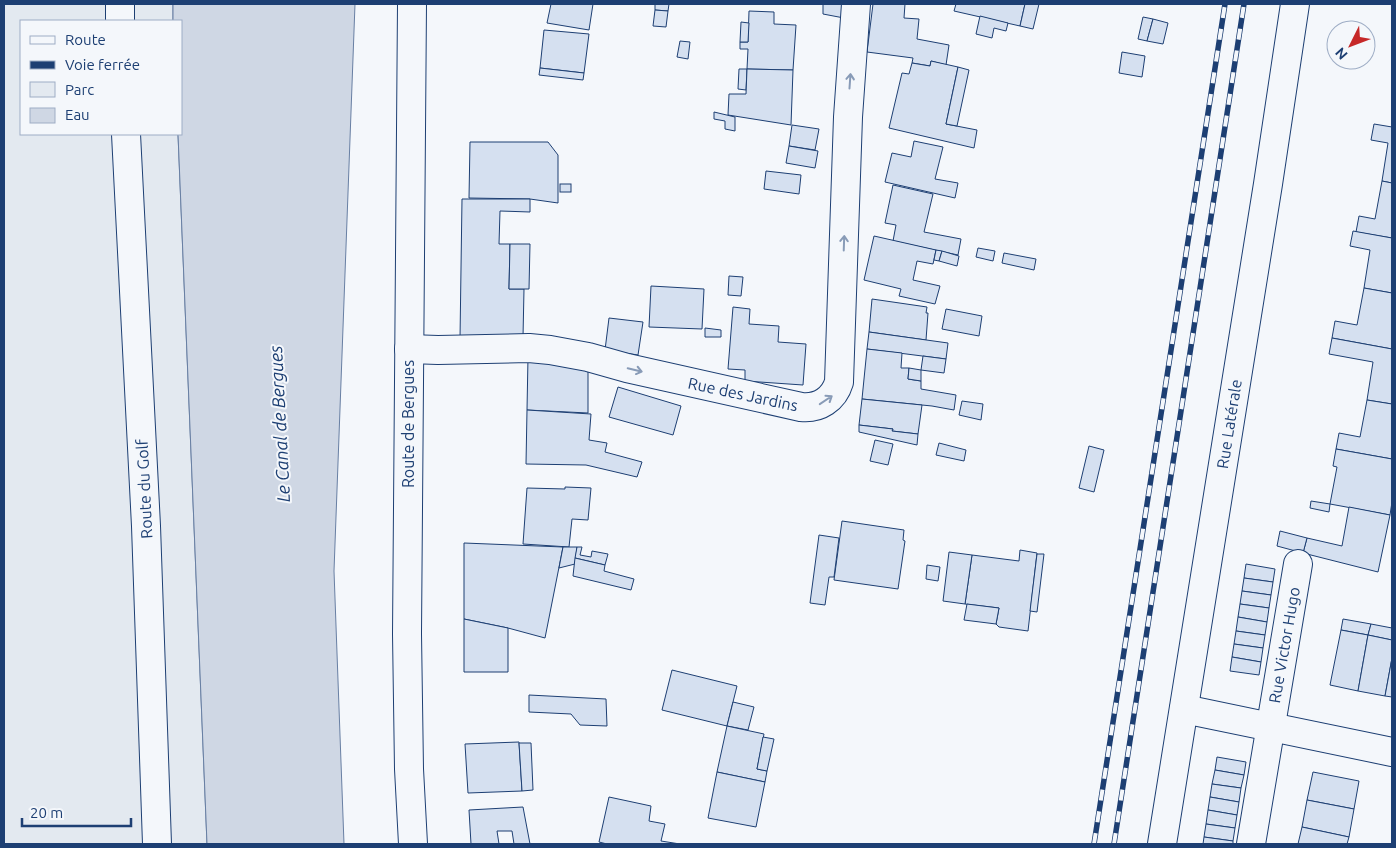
<svg xmlns="http://www.w3.org/2000/svg" width="1396" height="848" font-family="Ubuntu,sans-serif">
<style>
.green{fill:#e3e9f0;stroke:#687fa3}
.water{fill:#cfd7e4;stroke:#687fa3}
.building{fill:#d5e0f0;stroke:#1d3f73}
.lines{fill:none;stroke-linecap:round;stroke-linejoin:round}
.street-casing{stroke:#1d3f73;stroke-width:30}
.primary-casing{stroke:#1d3f73;stroke-width:30}
.street{stroke:#f4f7fb;stroke-width:28}
.primary{stroke:#f4f7fb;stroke-width:28}
.rail-casing{stroke:#1d3f73;stroke-width:5.5}
.rail{stroke:#f4f7fb;stroke-width:4;stroke-dasharray:11;stroke-linecap:butt}
.oneway{stroke:#889bb7}
.labels{text-anchor:middle;dominant-baseline:central;stroke-width:4;stroke-linejoin:round;paint-order:stroke}
.street-label{font-size:16px;fill:#1d3f73;stroke:#f4f7fb}
.water-label{font-size:18px;font-style:italic;fill:#1d3f73;stroke:#f4f7fb}
</style>
<rect width="100%" height="100%" fill="#f4f7fb"/>
<polygon class="green" points="4,4 173,4 173,21 21,21 21,134 178,134 207,844 4,844"/>
<polygon class="water" points="173,4 355,4 334,571 344,844 207,844 178,134 181,134 181,21 173,21"/>
<g class="building">
<polygon points="551,4 593,4 589,30 547,23"/>
<polygon points="655,4 669,4 668,11 655,10"/>
<polygon points="823,4 845,4 844,18 823,14"/>
<polygon points="873,4 905,4 904,18 919,19 917,39 949,45 946,65 931,61 930,66 912,63 913,58 867,52"/>
<polygon points="956,4 1025,4 1020,26 954,11"/>
<polygon points="1025,4 1039,4 1033,29 1020,26"/>
<polygon points="655,10 668,11 666,27 653,26"/>
<polygon points="749,11 774,12 774,24 796,25 793,70 747,69 748,49 740,49 740,42 748,42"/>
<polygon points="980,16 1008,23 1006,31 994,28 992,38 976,34"/>
<polygon points="1143,17 1153,19 1147,41 1138,39"/>
<polygon points="1153,19 1168,23 1163,44 1147,41"/>
<polygon points="741,22 749,23 748,42 740,42"/>
<polygon points="544,30 589,34 584,73 540,68"/>
<polygon points="680,41 690,42 688,59 677,57"/>
<polygon points="1122,52 1145,56 1142,77 1119,73"/>
<polygon points="931,61 958,67 946,124 977,130 974,148 889,128 902,73 909,74 912,63 930,66"/>
<polygon points="958,67 969,70 957,126 946,124"/>
<polygon points="540,68 584,73 583,80 539,75"/>
<polygon points="739,69 747,69 746,90 738,89"/>
<polygon points="747,69 793,70 791,125 728,115 729,94 746,94"/>
<polygon points="714,112 735,117 735,131 725,129 725,121 714,119"/>
<polygon points="1374,124 1392,127 1392,183 1382,181 1388,143 1371,140"/>
<polygon points="792,125 819,129 815,150 789,146"/>
<polygon points="914,141 943,147 935,179 958,183 955,198 885,182 892,153 911,157"/>
<polygon points="470,142 548,142 558,155 558,203 530,199 469,198"/>
<polygon points="789,146 818,151 815,168 786,163"/>
<polygon points="766,171 801,175 799,194 764,189"/>
<polygon points="1382,181 1392,183 1392,238 1356,232 1359,216 1375,219"/>
<rect x="560" y="184" width="11" height="8"/>
<polygon points="893,185 933,194 924,232 961,239 958,255 893,241 896,225 885,223"/>
<polygon points="462,199 530,199 530,212 500,211 499,244 510,244 509,289 524,289 523,337 460,339"/>
<polygon points="1353,231 1392,238 1392,293 1364,288 1370,250 1350,246"/>
<polygon points="874,236 936,250 933,264 917,261 913,280 940,286 935,304 899,296 901,289 864,280"/>
<polygon points="510,244 530,244 529,289 509,289"/>
<polygon points="978,248 995,251 993,261 976,257"/>
<polygon points="936,250 942,251 939,261 934,260"/>
<polygon points="942,251 959,256 957,266 939,261"/>
<polygon points="1004,253 1036,259 1034,270 1002,263"/>
<polygon points="729,276 743,277 741,296 728,295"/>
<polygon points="651,286 704,289 702,329 649,327"/>
<polygon points="1364,288 1392,293 1392,349 1332,338 1335,321 1357,325"/>
<polygon points="872,299 927,307 926,313 928,313 926,340 869,332"/>
<polygon points="733,307 750,309 749,324 779,326 778,342 806,344 803,385 745,381 745,370 728,369"/>
<polygon points="946,309 982,316 979,336 942,329"/>
<polygon points="609,318 643,322 638,355 605,350"/>
<polygon points="705,328 721,330 721,337 705,337"/>
<polygon points="869,332 948,343 946,359 867,349"/>
<polygon points="1332,338 1392,349 1392,404 1367,400 1373,362 1329,354"/>
<polygon points="867,349 902,353 901,368 909,368 908,379 921,381 921,389 956,395 954,410 932,406 862,399"/>
<polygon points="923,356 946,359 944,373 921,370"/>
<polygon points="528,357 588,368 588,413 527,410"/>
<polygon points="909,368 921,370 921,381 908,379"/>
<polygon points="618,387 681,406 673,435 609,417"/>
<polygon points="862,399 922,405 918,434 892,431 893,429 859,425"/>
<polygon points="1367,400 1392,404 1392,459 1336,449 1339,433 1360,437"/>
<polygon points="962,401 983,404 981,420 959,415"/>
<polygon points="527,410 591,414 589,440 607,443 605,452 642,462 637,477 586,465 526,464"/>
<polygon points="859,425 893,429 892,431 918,434 917,445 859,432"/>
<polygon points="875,440 893,444 888,465 870,461"/>
<polygon points="939,443 966,450 964,461 936,455"/>
<polygon points="1089,446 1104,450 1094,492 1079,488"/>
<polygon points="1336,449 1392,459 1392,502 1390,515 1330,504 1337,467 1333,466"/>
<polygon points="565,487 591,488 588,520 572,519 569,547 523,544 527,488 565,489"/>
<polygon points="1311,501 1330,504 1329,512 1310,508"/>
<polygon points="1349,507 1390,515 1378,572 1303,553 1307,538 1342,546"/>
<polygon points="842,521 904,530 903,540 905,541 898,589 834,580"/>
<polygon points="1280,531 1307,538 1303,553 1277,546"/>
<polygon points="819,535 839,538 834,577 829,577 825,605 810,603"/>
<polygon points="464,543 563,547 545,638 508,628 464,619"/>
<polygon points="563,547 577,547 575,564 559,568"/>
<polygon points="577,547 582,547 580,555 591,557 592,551 608,554 605,565 575,558"/>
<polygon points="1020,550 1037,553 1028,631 999,627 996,624 999,608 965,604 972,555 1019,561"/>
<polygon points="949,552 972,555 965,604 943,601"/>
<polygon points="1037,554 1044,554 1037,612 1030,611"/>
<polygon points="575,558 605,565 604,571 634,579 631,590 573,576"/>
<polygon points="1246,564 1275,569 1273,582 1244,578"/>
<polygon points="927,565 940,567 938,581 926,579"/>
<polygon points="1244,578 1273,582 1271,595 1242,591"/>
<polygon points="1242,591 1271,595 1269,608 1240,604"/>
<polygon points="967,604 999,608 996,624 964,620"/>
<polygon points="1240,604 1269,608 1267,622 1238,617"/>
<polygon points="1238,617 1267,622 1265,635 1236,631"/>
<polygon points="464,619 508,628 508,672 464,672"/>
<polygon points="1343,619 1371,624 1368,635 1341,630"/>
<polygon points="1371,624 1392,628 1392,640 1368,635"/>
<polygon points="1341,630 1368,635 1358,691 1330,685"/>
<polygon points="1236,631 1265,635 1263,648 1234,644"/>
<polygon points="1368,635 1392,640 1392,658 1385,696 1358,691"/>
<polygon points="1234,644 1263,648 1261,662 1232,657"/>
<polygon points="1232,657 1261,662 1259,675 1230,671"/>
<polygon points="1392,658 1392,697 1385,696"/>
<polygon points="672,670 737,686 727,726 662,710"/>
<polygon points="529,695 606,699 607,726 580,725 571,714 529,712"/>
<polygon points="733,702 754,707 748,730 727,726"/>
<polygon points="727,726 764,734 757,769 767,771 765,782 717,772"/>
<polygon points="763,737 774,739 767,771 757,769"/>
<polygon points="519,742 522,791 468,793 465,744"/>
<polygon points="519,743 531,743 533,790 522,791"/>
<polygon points="1217,757 1246,762 1244,775 1215,770"/>
<polygon points="1215,770 1244,775 1241,788 1212,784"/>
<polygon points="717,772 765,782 756,827 708,818"/>
<polygon points="1313,772 1359,781 1354,809 1307,800"/>
<polygon points="1212,784 1241,788 1239,802 1210,797"/>
<polygon points="609,797 651,806 649,821 665,824 661,841 680,844 607,844 599,842"/>
<polygon points="1210,797 1239,802 1237,815 1208,810"/>
<polygon points="1307,800 1354,809 1349,837 1302,827"/>
<polygon points="523,807 530,844 514,844 512,831 497,831 499,844 471,844 469,810"/>
<polygon points="1208,810 1237,815 1235,828 1206,824"/>
<polygon points="1206,824 1235,828 1233,841 1204,837"/>
<polygon points="1302,827 1349,837 1347,844 1298,844"/>
<polygon points="1204,837 1233,841 1233,844 1203,844"/>
</g>
<g class="lines">
<g class="street-casing">
<g id="street">
<polyline points="120,4 120,21"/>
<polyline points="126,134 146,526 157,844"/>
<path d="M409 349 438 350 529 348 550 350 588 357 627 368 801 407C819 409 834 399 839 382L848 117 856 4"/>
<polyline points="1184,709 1392,752"/>
<polyline points="1162,844 1268,184 1295,4"/>
<polyline points="1251,844 1298,564"/>
</g>
</g>
<g class="primary-casing">
<polyline id="primary" points="412,4 407,634 409,769 413,844"/>
</g>
<use href="#street" class="street"/>
<use href="#primary" class="primary"/>
<g class="rail-casing">
<g id="rail">
<polyline points="1094,844 1225,4"/>
<polyline points="1114,844 1244,4"/>
</g>
</g>
<use href="#rail" class="rail"/>
</g>
<defs><path id="oneway-shaft" d="M-6 0H5M1.5-3L5.5 0L1.5 3" fill="none" stroke-width="1.6" stroke-linecap="round" stroke-linejoin="round" transform="scale(1.25)"/></defs>
<g class="oneway">
<use href="#oneway-shaft" transform="translate(850 81) rotate(-86)"/>
<use href="#oneway-shaft" transform="translate(844 243) rotate(-88)"/>
<use href="#oneway-shaft" transform="translate(635 370) rotate(13)"/>
<use href="#oneway-shaft" transform="translate(826 400) rotate(-34)"/>
</g>
<g class="labels">
<g class="street-label">
<text transform="translate(743 394) rotate(12)">Rue des Jardins</text>
<text transform="translate(408 424) rotate(-90)">Route de Bergues</text>
<text transform="translate(1229 424) rotate(-81)">Rue Latérale</text>
<text transform="translate(144 489) rotate(-93)">Route du Golf</text>
<text transform="translate(1284 645) rotate(-80)">Rue Victor Hugo</text>
</g>
<g class="water-label">
<text transform="translate(279 424) rotate(-93)">Le Canal de Bergues</text>
</g>
</g>
<rect width="1396" height="848" fill="none" stroke="#1d3f73" stroke-width="10"/>
<rect x="20" y="20" width="162" height="115" fill="#f4f7fb" stroke="#9eadc5"/>
<rect x="30" y="36" width="25" height="8" fill="#f4f7fb" stroke="#9eadc5"/>
<text x="65" y="45" font-size="15" fill="#1d3f73">Route</text>
<rect x="30" y="61" width="25" height="8" fill="#1d3f73" stroke="#9eadc5"/>
<text x="65" y="70" font-size="15" fill="#1d3f73">Voie ferrée</text>
<rect x="30" y="82" width="25" height="15" fill="#e3e9f0" stroke="#9eadc5"/>
<text x="65" y="95" font-size="15" fill="#1d3f73">Parc</text>
<rect x="30" y="108" width="25" height="15" fill="#cfd7e4" stroke="#9eadc5"/>
<text x="65" y="120" font-size="15" fill="#1d3f73">Eau</text>
<g transform="translate(1351 45) rotate(228)"><circle r="24" fill="#f4f7fb" stroke="#9eadc5"/>
<path d="M0-4L9 19L0 12L-9 19Z" fill="#c62828"/>
<text y="-8" font-size="14" font-weight="bold" text-anchor="middle" fill="#1d3f73">N</text>
</g>
<path d="M22 818v8h109v-8" fill="none" stroke="#1d3f73" stroke-width="2.5"/>
<text x="30" y="818" font-size="15" fill="#1d3f73" stroke="#f4f7fb" stroke-width="4" paint-order="stroke">20 m</text>
</svg>
